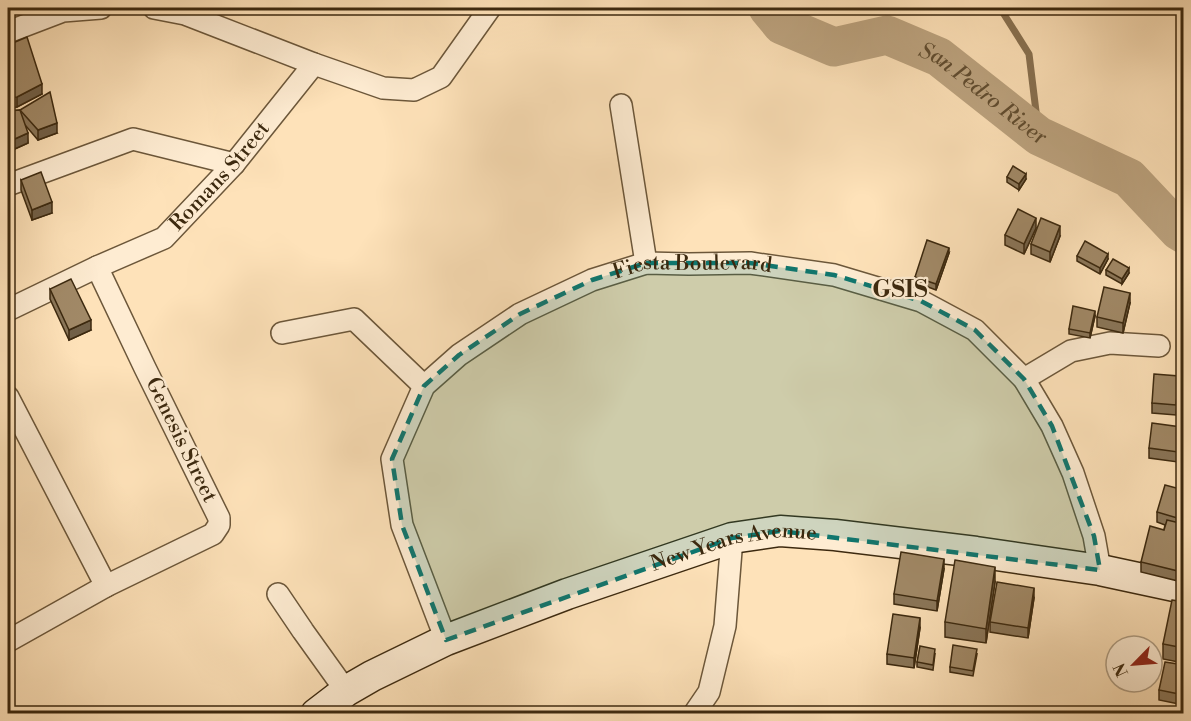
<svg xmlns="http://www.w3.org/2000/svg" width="1191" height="721" font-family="'Libre Bodoni',serif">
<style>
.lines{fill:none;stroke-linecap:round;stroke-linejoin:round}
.stream{stroke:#897252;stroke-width:7}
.river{stroke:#bca37f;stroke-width:39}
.street-casing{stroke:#6c573a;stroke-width:24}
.secondary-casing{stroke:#3c290f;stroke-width:33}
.street{stroke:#feecd2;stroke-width:21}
.secondary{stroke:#feecd2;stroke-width:30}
.wall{fill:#8a7659;stroke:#3c290f;stroke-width:1.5}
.shaded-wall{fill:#716048;stroke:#3c290f;stroke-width:1.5}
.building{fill:#a18967;stroke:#3c290f;stroke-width:1.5}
.marked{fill:#0f766e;fill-opacity:0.2;stroke:#0f766e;stroke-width:4.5;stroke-dasharray:12 8;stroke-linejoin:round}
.labels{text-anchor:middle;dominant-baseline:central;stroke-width:4.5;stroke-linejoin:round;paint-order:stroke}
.street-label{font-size:21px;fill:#3c290f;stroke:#feecd2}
.water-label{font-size:22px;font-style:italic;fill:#624e31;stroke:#feecd2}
.quarter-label{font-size:24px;font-weight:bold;fill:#3c290f;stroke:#feecd2}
</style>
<rect width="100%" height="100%" fill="#fee2b9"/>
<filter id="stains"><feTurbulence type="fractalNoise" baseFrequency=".00333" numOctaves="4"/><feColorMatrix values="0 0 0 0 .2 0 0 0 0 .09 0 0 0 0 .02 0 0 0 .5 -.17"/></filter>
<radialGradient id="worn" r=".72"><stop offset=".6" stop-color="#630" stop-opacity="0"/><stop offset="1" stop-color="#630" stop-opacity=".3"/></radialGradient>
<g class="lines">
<polyline class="stream" points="1000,8 1029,54 1039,136"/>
<path class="river" id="s1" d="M768 8 782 25 834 47 887 35 939 57 1039 136 1129 178 1179 231 1184 234"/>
<g class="street-casing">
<g id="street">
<polyline points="154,8 185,14 314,64 383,88 414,90 441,77 490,8"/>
<polyline points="8,32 63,11 101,8"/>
<polyline points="621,105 646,263"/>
<polyline points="8,185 133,139 234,164"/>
<path id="s2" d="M8 310 97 267 164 238 234 164 314 64"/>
<polyline points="282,333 354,319 424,386"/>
<polyline points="1024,379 1071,351 1110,343 1159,346"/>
<polyline points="8,397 106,586"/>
<polyline points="278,594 303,631 346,691"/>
<path id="s3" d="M446 640 402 525 392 459 424 386 459 355 520 314 592 280 646 263 689 264 750 263 834 275 921 301 975 330 1024 379 1052 426 1073 473 1094 536 1100 570"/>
<polyline points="8,641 106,586 213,534 219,525 219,518 145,368 97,267"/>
<polyline points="694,714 709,692 725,626 732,538"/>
</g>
</g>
<g class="secondary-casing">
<g id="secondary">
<path id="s4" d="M316 714 346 691 372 676 446 640 567 594 732 538 780 531 835 535 976 552 1100 570 1184 588"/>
</g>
</g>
<use href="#street" class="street"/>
<use href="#secondary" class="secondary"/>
</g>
<g class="wall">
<polygon points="8,45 42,94 17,107 8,108"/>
<polygon points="20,110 57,133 38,140 26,126 28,143 8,152 8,111"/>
<polygon points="1007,177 1026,179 1019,190 1007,182"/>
<polygon points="21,180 52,213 32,220 21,190"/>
<polygon points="1036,228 1024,254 1005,245 1005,235"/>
<polygon points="1060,236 1050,262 1031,254 1031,244"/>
<polygon points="949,253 936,290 915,282 915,277"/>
<polygon points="1077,256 1108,259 1100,274 1077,261"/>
<polygon points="1106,270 1129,273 1122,284 1106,275"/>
<polygon points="50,289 91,330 69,340 50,299"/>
<polygon points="1130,303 1123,333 1097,327 1097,317"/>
<polygon points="1095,316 1090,338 1069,334 1069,329"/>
<polygon points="1179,386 1176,415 1152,413 1152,403"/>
<polygon points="1181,437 1178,462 1149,458 1149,448"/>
<polygon points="1184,490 1184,557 1178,581 1141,572 1141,562 1164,530 1165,525 1157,522 1157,512"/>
<polygon points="944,569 937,611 894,604 894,594"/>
<polygon points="995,582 986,643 945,637 945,622"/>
<polygon points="1034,598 1028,638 990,632 990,622"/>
<polygon points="1184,602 1184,663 1163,659 1163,644"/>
<polygon points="920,628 914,668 887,664 887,654"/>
<polygon points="935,654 933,670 917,667 917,662"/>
<polygon points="977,654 973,676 950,672 950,667"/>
<polygon points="1184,665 1184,705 1159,700 1159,690"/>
</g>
<g class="shaded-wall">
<polygon points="42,84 42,94 17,107 17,97"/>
<polygon points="57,123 57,133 38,140 38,130"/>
<polygon points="28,133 28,143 8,152 8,142"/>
<polygon points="1026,174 1026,179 1019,190 1019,184"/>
<polygon points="52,202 52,213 32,220 32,210"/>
<polygon points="1036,218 1036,228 1024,254 1024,244"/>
<polygon points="1060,226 1060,236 1050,262 1050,252"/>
<polygon points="949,248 949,253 936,290 936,284"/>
<polygon points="1108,254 1108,259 1100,274 1100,268"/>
<polygon points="1129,268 1129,273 1122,284 1122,279"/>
<polygon points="1130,293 1130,303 1123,333 1123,323"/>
<polygon points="1095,311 1095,316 1090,338 1090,333"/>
<polygon points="91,320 91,330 69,340 69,330"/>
<polygon points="1181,427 1181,437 1178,462 1178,452"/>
<polygon points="1184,547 1184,557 1178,581 1178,571"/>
<polygon points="944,559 944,569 937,611 937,601"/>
<polygon points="995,567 995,582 986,643 986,629"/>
<polygon points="1034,588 1034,598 1028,638 1028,628"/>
<polygon points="920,618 920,628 914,668 914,658"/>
</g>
<g class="building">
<polygon points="27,37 42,84 17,97 8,98 8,45"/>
<polygon points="50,92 57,123 38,130 20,110"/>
<polygon points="20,110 28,133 8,142 8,111"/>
<polygon points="1013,166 1026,174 1019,184 1007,177"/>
<polygon points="41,172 52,202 32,210 21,180"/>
<polygon points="1018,209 1036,218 1024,244 1005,235"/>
<polygon points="1041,218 1060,226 1050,252 1031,244"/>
<polygon points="927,240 949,248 936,284 915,277"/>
<polygon points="1085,241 1108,254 1100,268 1077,256"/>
<polygon points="1113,259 1129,268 1122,279 1106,270"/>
<polygon points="71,279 91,320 69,330 50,289"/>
<polygon points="1104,287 1130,293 1123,323 1097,317"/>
<polygon points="1073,306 1095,311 1090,333 1069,329"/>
<polygon points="1154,374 1179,376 1176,405 1152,403"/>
<polygon points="1152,423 1181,427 1178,452 1149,448"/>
<polygon points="1165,485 1184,490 1184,520 1157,512"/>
<polygon points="1167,520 1184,524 1184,547 1178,571 1141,562 1150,526 1164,530"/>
<polygon points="901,552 944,559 937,601 894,594"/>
<polygon points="955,560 995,567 986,629 945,622"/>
<polygon points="997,582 1034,588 1028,628 990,622"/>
<polygon points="1172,600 1184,602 1184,648 1163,644"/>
<polygon points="893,614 920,618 914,658 887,654"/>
<polygon points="953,645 977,649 973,671 950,667"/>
<polygon points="920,646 935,649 933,665 917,662"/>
<polygon points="1165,662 1184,665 1184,695 1159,690"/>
</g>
<path class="marked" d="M646 263H750L834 275 921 301 975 330 1024 379 1052 426 1094 536 1100 570 780 531 732 538 446 640 402 525 392 459 424 386 459 355 520 314 592 280Z"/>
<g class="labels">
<g class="street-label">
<text stroke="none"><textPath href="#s2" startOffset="255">Romans Street</textPath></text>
<text stroke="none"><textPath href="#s3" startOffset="572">Fiesta Boulevard</textPath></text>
<text transform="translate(181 440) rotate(64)">Genesis Street</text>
<text stroke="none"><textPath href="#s4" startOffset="454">New Years Avenue</textPath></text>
</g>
<g class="water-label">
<text stroke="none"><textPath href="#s1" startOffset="246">San Pedro River</textPath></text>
</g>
<g class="quarter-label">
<text x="900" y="290">GSIS</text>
</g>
</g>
<rect width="1191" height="721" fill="none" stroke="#fee2b9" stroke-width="30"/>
<rect x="9" y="9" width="1173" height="703" fill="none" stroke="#3c290f" stroke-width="3"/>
<rect x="15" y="15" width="1161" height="691" fill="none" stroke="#3c290f" stroke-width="1.5"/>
<g transform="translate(1134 664) rotate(245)"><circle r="28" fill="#feecd2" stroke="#b09e84" stroke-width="1.5"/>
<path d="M0-4.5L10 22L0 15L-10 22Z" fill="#8f2418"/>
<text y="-9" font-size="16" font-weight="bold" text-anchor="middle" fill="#3c290f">N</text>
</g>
<rect width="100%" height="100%" filter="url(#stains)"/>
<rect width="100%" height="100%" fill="url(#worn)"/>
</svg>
